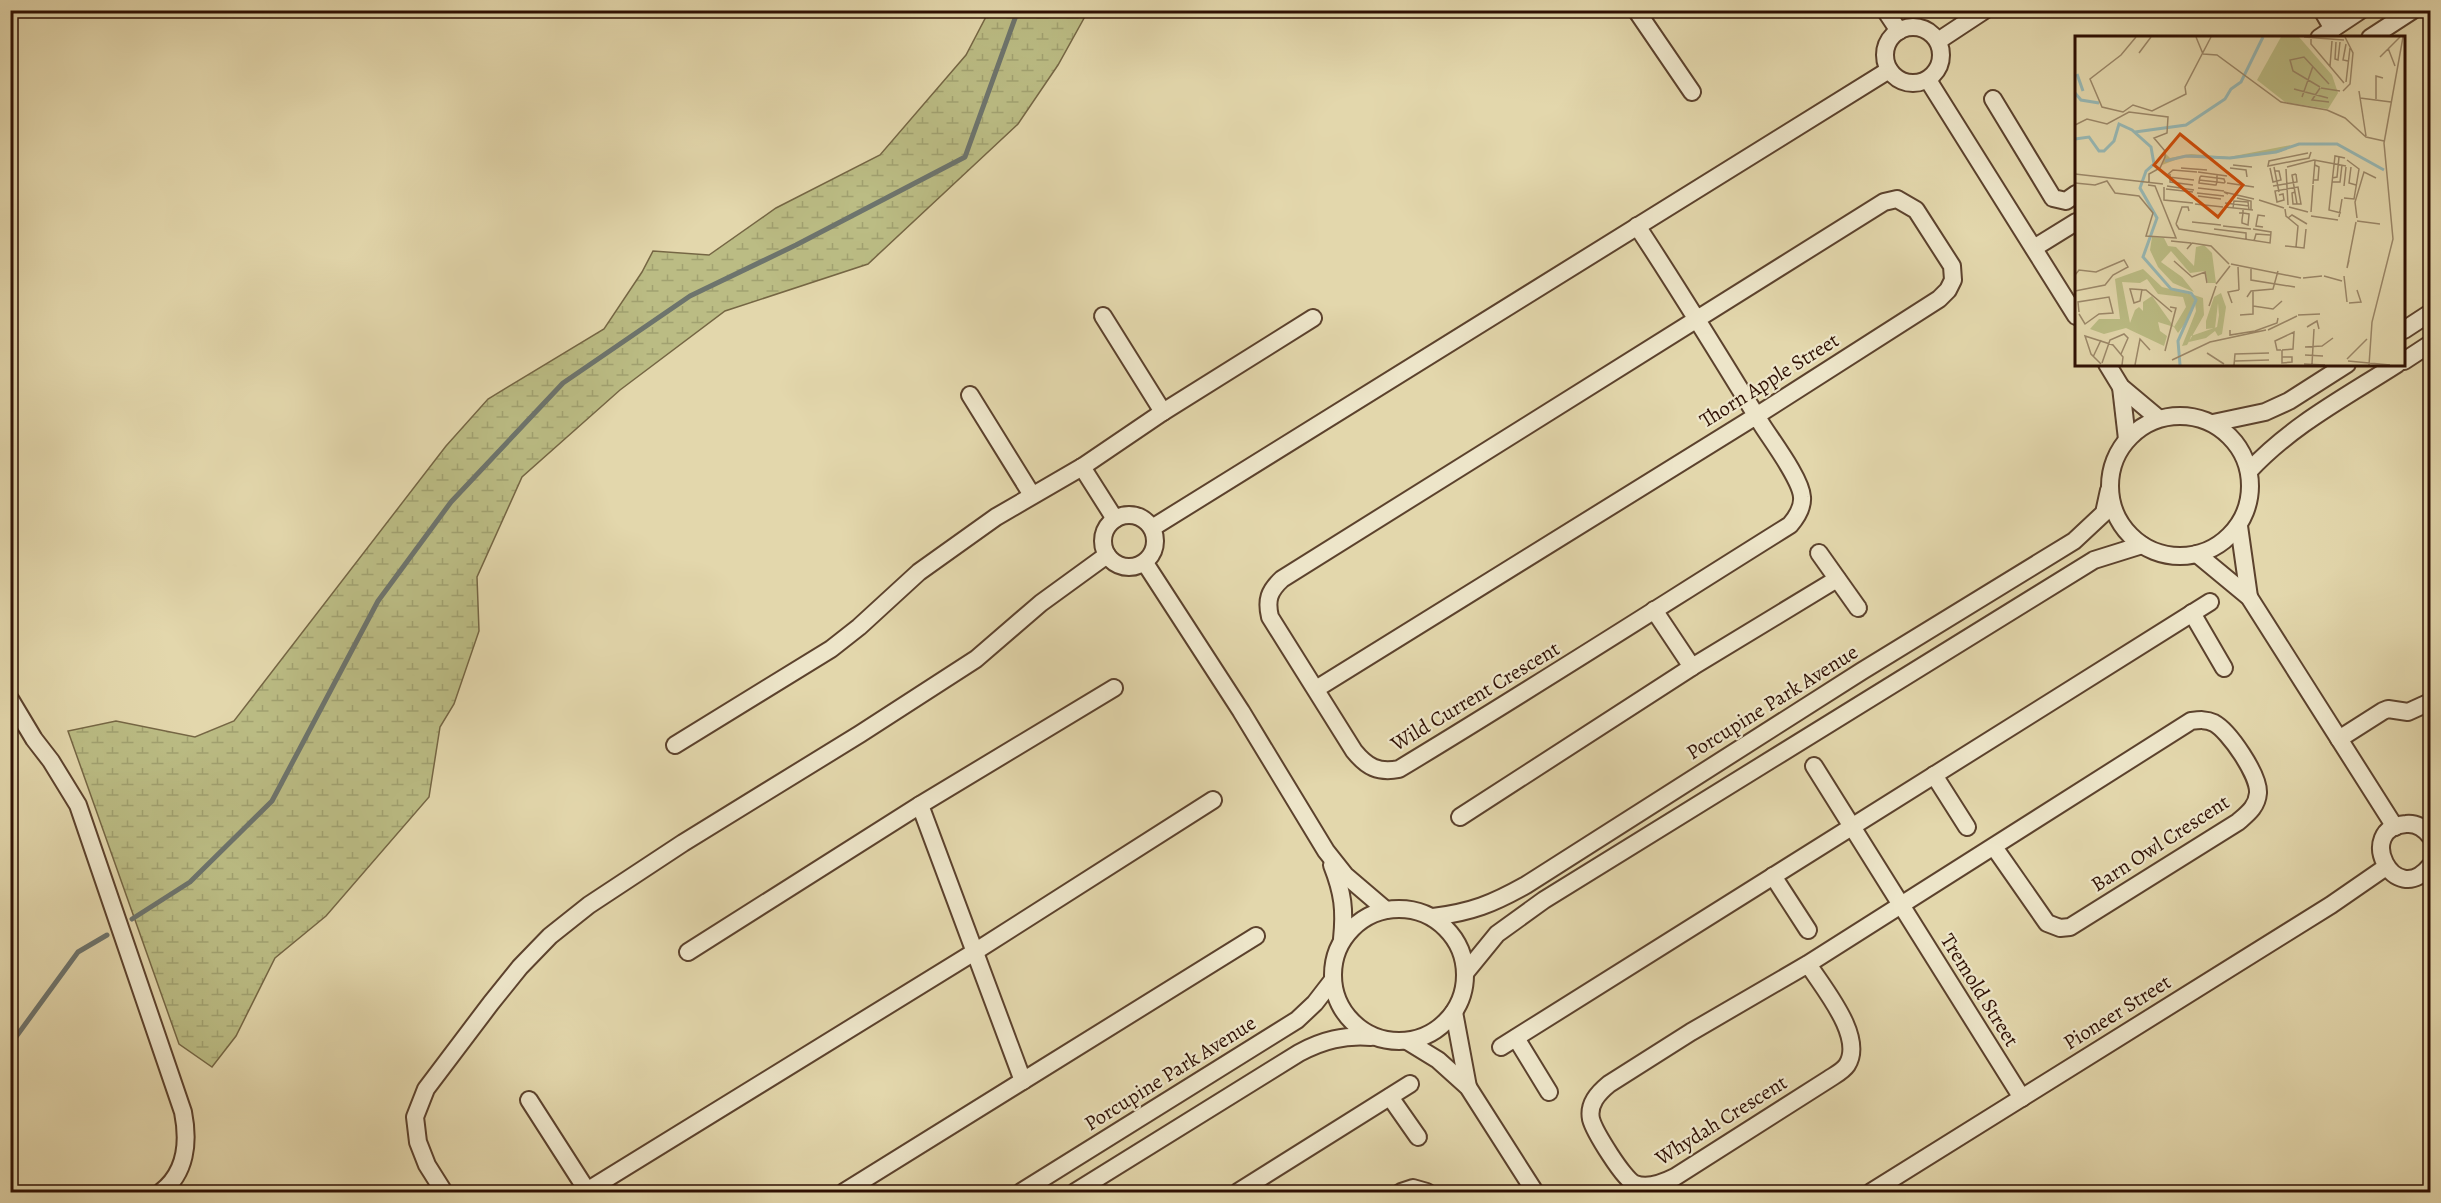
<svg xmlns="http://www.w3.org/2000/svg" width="2441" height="1203" font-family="Alegreya,serif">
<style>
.wetland{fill:url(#wetland-marsh);stroke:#756644;stroke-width:1.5}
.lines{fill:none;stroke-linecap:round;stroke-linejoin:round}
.stream{stroke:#6d746d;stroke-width:5}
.minor-casing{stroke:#5c422d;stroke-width:20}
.minor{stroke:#ede5c9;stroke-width:16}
.labels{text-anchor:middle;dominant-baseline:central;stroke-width:4.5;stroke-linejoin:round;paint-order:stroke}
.street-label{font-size:21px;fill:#2f1003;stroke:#ede5c9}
.inset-river{fill:none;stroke:#97b7b3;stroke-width:3}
.inset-road{fill:none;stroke:#9b8768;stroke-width:1.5}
.view{fill:#cc4e0b;fill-opacity:0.15;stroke:#cc4e0b;stroke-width:3}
.inset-edge{fill:none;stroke:#2f1003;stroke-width:3}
</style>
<defs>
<pattern id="wetland-marsh" width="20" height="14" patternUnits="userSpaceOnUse" patternTransform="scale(1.5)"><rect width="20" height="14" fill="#bbbc84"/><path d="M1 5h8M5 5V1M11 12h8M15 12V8" fill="none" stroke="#a1a170"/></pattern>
</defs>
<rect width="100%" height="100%" fill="#e3d7ac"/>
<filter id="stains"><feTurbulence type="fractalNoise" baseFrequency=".00333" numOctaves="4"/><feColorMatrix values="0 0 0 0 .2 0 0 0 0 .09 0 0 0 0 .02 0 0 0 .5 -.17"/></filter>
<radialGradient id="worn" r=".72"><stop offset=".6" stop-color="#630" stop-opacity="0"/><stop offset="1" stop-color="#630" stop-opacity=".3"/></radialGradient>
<polygon class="wetland" points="989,11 1088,11 1058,65 1018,124 868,264 725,311 620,390 522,477 477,577 479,631 454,704 440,727 429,797 326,916 275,958 236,1036 212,1067 179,1044 68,731 116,721 195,737 234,721 446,446 488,399 604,329 642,272 653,251 709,255 776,208 880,155 966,55"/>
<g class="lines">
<g class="stream">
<polyline points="132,919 190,882 272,801 378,601 451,502 563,383 690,296 796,245 965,157 1018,10"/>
<polyline points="10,1045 78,952 107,935"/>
</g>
<g class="minor-casing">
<g id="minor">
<polyline points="1636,10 1692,92"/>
<polyline points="1885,10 1899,31"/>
<polyline points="2322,10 2333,29"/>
<circle cx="1913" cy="55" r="28"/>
<polyline points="2319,38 2361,10"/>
<polyline points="2370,38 2413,10"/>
<polyline points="1938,41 1985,10"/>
<polyline points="1928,80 2076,316"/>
<polyline points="1993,99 2053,198 2066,201 2076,194"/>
<polyline points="2034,248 2076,222"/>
<polyline points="1103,316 1163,412"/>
<polyline points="2404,330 2430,313"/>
<polyline points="2404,361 2430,344"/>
<polyline points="2107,364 2121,387 2158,418"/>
<polyline points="2121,387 2127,439"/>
<polyline points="970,395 1032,495"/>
<circle cx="2180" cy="486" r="70"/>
<polyline points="2213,423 2265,412 2289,401 2347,364"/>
<polyline points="1082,467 1115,519"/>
<path d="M2249 471C2292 425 2344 398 2397 364"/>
<circle cx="1129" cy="541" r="26"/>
<polyline points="2239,526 2249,597"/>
<polyline points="1152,528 1889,70"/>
<polyline points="1819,553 1858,608"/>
<polyline points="2197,554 2249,597 2395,827"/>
<polyline points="1145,563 1241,711 1326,851 1345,875 1386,910"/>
<polyline points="1654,610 1692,667"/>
<polyline points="2192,613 2224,668"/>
<path d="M1316 689 1756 416 1939 299 1948 290 1953 280 1952 266 1916 210 1897 199 1884 202 1282 579C1269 591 1266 600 1270 617L1354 751C1367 767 1378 773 1399 769 1530 690 1659 607 1790 525 1796 518 1803 508 1802 497 1801 479 1772 441 1762 425 1721 358 1680 291 1637 226"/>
<path d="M10 699 34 739 51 761 78 805 183 1112C189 1142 186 1173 161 1192"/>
<polyline points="2339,739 2383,711 2388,709 2408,712 2430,702"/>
<polyline points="675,745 831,649 859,627 919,572 996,517 1082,467 1163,412 1313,318"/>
<polyline points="1814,766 2022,1098"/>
<polyline points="1934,775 1967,827"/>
<polyline points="920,805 1023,1081"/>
<polyline points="1460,817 1692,667 1837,579"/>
<path d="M2430 836C2424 828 2416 823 2406 824 2354 828 2394 910 2430 866"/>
<path d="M1332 865C1343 893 1345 910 1342 939"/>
<polyline points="1773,876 1808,930"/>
<circle cx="1399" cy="975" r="66"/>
<path d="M1433 917C1472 912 1492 904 1526 885L1862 671 2074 541 2104 513 2109 490"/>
<polyline points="688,952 920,805 1114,688"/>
<path d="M1808 964C1823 988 1865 1037 1847 1065 1843 1071 1835 1075 1829 1079L1675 1177C1663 1183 1648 1189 1635 1184 1624 1180 1594 1131 1591 1119 1588 1104 1598 1093 1609 1084L1691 1032 1808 964 2191 721C2199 720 2206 719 2214 723 2229 731 2259 775 2258 793 2257 807 2247 814 2238 822L2070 927 2060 928 2047 923 1994 847"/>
<polyline points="1466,972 1497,934 1544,900 2094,560 2142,545"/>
<polyline points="1454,1012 1468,1087"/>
<polyline points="1516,1038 1549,1092"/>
<polyline points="1407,1041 1438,1060 1468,1087 1535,1192"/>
<polyline points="1501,1047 2210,602"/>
<polyline points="1390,1097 1418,1137"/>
<polyline points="529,1100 588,1192"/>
<polyline points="444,1192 427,1165 418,1142 415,1117 426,1089 491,1003 520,967 550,936 589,905 683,843 860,734 976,659 1041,603 1107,555"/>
<polyline points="585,1192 976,951 1213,800"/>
<polyline points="844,1192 1256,936"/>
<polyline points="1021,1192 1297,1020 1315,1003 1332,981"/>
<path d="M1075 1192 1299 1053C1323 1040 1344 1035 1371 1037"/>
<polyline points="1238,1192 1410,1084"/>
<polyline points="1401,1192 1413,1188 1427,1192"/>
<polyline points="1871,1192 2331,905 2386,867"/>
</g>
</g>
<use href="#minor" class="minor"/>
</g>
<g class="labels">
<g class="street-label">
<text transform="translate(1769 380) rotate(-32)">Thorn Apple Street</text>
<text transform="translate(1475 696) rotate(-31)">Wild Current Crescent</text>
<text transform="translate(1772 702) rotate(-32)">Porcupine Park Avenue</text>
<text transform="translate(2160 843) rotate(-33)">Barn Owl Crescent</text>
<text transform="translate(1980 990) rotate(58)">Tremold Street</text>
<text transform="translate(2117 1012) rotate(-32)">Pioneer Street</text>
<text transform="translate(1170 1073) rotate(-32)">Porcupine Park Avenue</text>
<text transform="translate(1721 1120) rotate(-32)">Whydah Crescent</text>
</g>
</g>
<g transform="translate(2075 36)">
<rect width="330" height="330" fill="#e3d7ac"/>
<path d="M77 201 89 202 93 210 101 211 119 230 121 211 129 209 137 217 141 247H133L130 235 115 237 96 215 86 226 107 241 119 256 98 247 83 231 75 214ZM68 233 87 251 115 258 120 264 114 282 103 297 99 291 83 286 85 295 92 300 89 310 51 292 29 298 15 293 24 283H45L40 243ZM72 243 83 258 108 261 111 271 99 291 77 260 68 266V275L64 271 60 274 55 287 47 246 65 247ZM146 257 151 271 147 298 143 300 140 295 131 302 114 306 116 300 142 291 144 279 143 267 140 292 131 293V285L139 261ZM119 259 128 262 129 279 112 309 107 310 121 275Z" fill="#bbbc84" fill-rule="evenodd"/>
<path d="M216 109 206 116 192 118 153 123 108 121 87 129 91 118 95 122 116 118 154 121Z" fill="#bbbc84"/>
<path d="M206 1H224L257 39 263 57 253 73 210 66 182 44Z" fill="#bbbc84"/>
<path class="inset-river" d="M2 38 8 55M0 57 6 64 24 67M60 96 111 89 150 63 156 53 166 46 188 1M0 103 14 101 24 115H29L39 105 44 88 57 94 76 111 79 128 71 135 65 152 82 182 68 221 96 253 116 257 121 264 103 305 105 329M90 125 111 120 155 122 201 116 224 108H262L309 134"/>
<path class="inset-road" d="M61 1 46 19 15 43 27 71 48 76 58 69 77 75 111 58 110 51 136 1M121 1 128 18M229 1 269 4M236 3V8L269 47M261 6 260 23 263 24 265 6M271 8 268 24 273 25M313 12 320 30M64 17 76 1M128 18 142 19 206 66 252 74 270 82 291 101 309 105M305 21 325 1M255 30 257 5M271 46 275 12M245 51 218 35 215 24 229 21 254 48M245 52 237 64 254 66M246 52 265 55M219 53 253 62M268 55 275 48 278 17 270 1M284 55 291 100M227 61 238 30M285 62 316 66M301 63V40L308 42M0 89 12 83 32 88 54 76 93 81 92 97 79 102 90 115V121L85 132 74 138V146M233 117 194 125 193 130 234 122 236 116M158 129 177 131M199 131 204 156M212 131 239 124 271 130M276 131 274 147 281 149M106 132 132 134M155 132 171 134 172 141M195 132 198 146 206 144 204 135H200M211 133 213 169M123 136 152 140M0 138 88 148M95 138V146L118 149M221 138 217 139 222 168M91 140 98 134 122 136M93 141 119 144M257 142 262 141 264 121M124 144 142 146 149 147 150 146 149 143 142 142 126 140 125 141 124 146V147L140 149H141L142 146V138M239 144H243L244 131 240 129M257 146H265L267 129M0 147 20 149 32 145 40 157 64 160 78 177 71 200 101 202 80 150 73 149M152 147 179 151M238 148 240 125M92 150 119 154M198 150 222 146 221 138M269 150 271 131M89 151V164L118 167M123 152 149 155M91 153 118 156M122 157 149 160M153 158 149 156 179 163M204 159 208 158 209 164 202 166 200 155 223 151 226 168H218L217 157 220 156M123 160 146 163M162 162 176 165V173M269 162 279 163 284 133 272 124M184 164 209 172M150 167 174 170M120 168 148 171M150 171 178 174M214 171 233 176M158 172 159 165 173 166 174 174M210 173 211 180 223 190 221 211M236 176 238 149M164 177H168L174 178V179L173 189 167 187V184L168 177V173M266 177 254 174 260 120 270 122M236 180 263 184M264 181 267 163M213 182 217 179 232 188M282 182 280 166 289 136 301 142M282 185 305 188M117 186 146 189M101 188 104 193 195 207 196 196 178 193M101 188 107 171H113L114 175M148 190 176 193M188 191 181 190 182 184 183 179 190 180M139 193 171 197V203M96 205 116 207M179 205 181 198 195 199M210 210 229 212 231 193M112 213 117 207 136 210 154 228M274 224 272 232 281 186M99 225 117 241 130 236 132 247M156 228 226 242M163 231 164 254M176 233V244L220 251M0 239 4 234 21 236 49 224 53 231 38 239 30 249 0 255M249 240 267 245M269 240 272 266M228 242 247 240M141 248 155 230M67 253 65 265 59 267 55 253H57L71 254 97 276M172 261 176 255 198 253 203 235M157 267 153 256 164 254M274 267 286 266 282 254M134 270 141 250M178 270 198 273 207 265M4 276 3 266 34 261 38 277 24 278 10 288 4 278M165 279 178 278V255M223 279 245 278M232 291 242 285 244 293M155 294V299L180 295 202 287 203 282M193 294 222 280M230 311 247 310 258 302M206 314H202L200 305 219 296 218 313 207 314M90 315 101 272 95 271M132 317 149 328M230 319 248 320M18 321 26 304M207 321H217V326L207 327V314M272 323 292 303M97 324 135 306 191 294M160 325 194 324M273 325 315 329M27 327 35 304 49 298 53 302 46 318M26 328 16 318 10 300 38 309 48 321 47 329M229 328 250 329M237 328 239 293M60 329 65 303 75 314M159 329 160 318 194 317M294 329 297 286 318 203 309 107 328 1"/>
<path class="view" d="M105 98 168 149 143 181 79 129Z"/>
<rect width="330" height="330" class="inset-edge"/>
</g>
<rect width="2441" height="1203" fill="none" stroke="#e3d7ac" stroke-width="36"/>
<rect x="12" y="12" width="2417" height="1179" fill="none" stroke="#2f1003" stroke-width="3"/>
<rect x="18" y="18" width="2405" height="1167" fill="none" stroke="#2f1003" stroke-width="1.5"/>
<rect width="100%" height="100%" filter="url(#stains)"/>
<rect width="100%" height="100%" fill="url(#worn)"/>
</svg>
